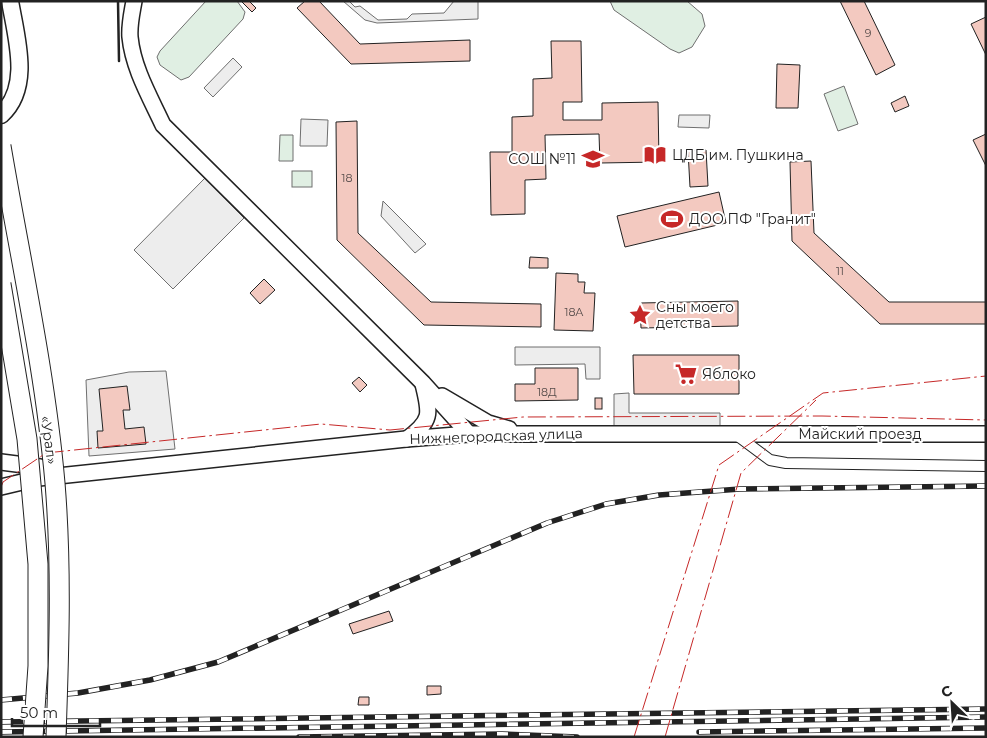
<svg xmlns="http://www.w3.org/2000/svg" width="987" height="738" font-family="Montserrat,sans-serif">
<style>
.green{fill:#e0efe3;stroke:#6f6f6f}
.parking{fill:#ededed;stroke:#6f6f6f}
.building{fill:#f3c9c0;stroke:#222}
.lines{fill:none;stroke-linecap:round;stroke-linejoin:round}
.street-casing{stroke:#222;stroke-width:12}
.secondary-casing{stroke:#222;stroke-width:18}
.primary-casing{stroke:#222;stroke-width:19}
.street{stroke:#fff;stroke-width:10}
.secondary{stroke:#fff;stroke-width:15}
.primary{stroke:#fff;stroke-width:16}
.rail-casing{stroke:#222;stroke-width:5.5}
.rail{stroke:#fff;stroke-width:4;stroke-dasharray:11;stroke-linecap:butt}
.highway-bridge-casing{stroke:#222;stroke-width:21;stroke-linecap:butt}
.highway-bridge{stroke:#fff;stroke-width:19}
.wall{stroke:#222;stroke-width:2.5}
.power{stroke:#c62828;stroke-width:1;stroke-dasharray:18 4 2.5 4;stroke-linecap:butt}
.labels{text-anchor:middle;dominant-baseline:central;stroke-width:4;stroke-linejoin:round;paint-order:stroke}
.number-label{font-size:11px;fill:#564c4a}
.poi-label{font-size:14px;fill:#222;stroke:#fff;text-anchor:start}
.street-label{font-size:14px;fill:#222;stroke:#fff}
</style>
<rect width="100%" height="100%" fill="#fff"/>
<g class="green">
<polygon points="206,1 237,1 245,12 243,19 189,77 181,80 160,65 157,57 160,51"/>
<polygon points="610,1 687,1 702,14 705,26 692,47 679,53 670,49 614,10"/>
<polygon points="844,86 858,124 838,131 824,94"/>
<polygon points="280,135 293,135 293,161 279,161"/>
<rect x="292" y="171" width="20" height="16"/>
</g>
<g class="parking">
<polygon points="343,1 349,1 355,7 360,6 378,20 407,19 412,14 444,13 454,1 478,1 478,19 377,23 365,20"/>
<polygon points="233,58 242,67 213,97 204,88"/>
<polygon points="679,115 710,115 709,128 678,127"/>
<polygon points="301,119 328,120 327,146 300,146"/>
<polygon points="205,178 244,218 173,289 134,250"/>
<polygon points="383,201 426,244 415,253 381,216"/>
<polygon points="515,347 600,347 600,379 586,379 585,364 515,365"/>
<polygon points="166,371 175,449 89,456 86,380 129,372"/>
<polygon points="629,393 629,413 720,413 720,427 614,427 614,394"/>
</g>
<g class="building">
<polygon points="241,1 249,1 256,8 252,12"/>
<polygon points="305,1 319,1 360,44 470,40 470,61 351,64 297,8"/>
<polygon points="840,1 864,1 895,65 876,75"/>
<polygon points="986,17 986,55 971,24"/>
<polygon points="551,41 581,41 582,102 563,102 563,120 602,120 602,103 658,102 659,162 600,163 599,134 545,135 546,179 525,180 525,214 491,215 490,152 512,152 512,117 533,116 533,79 552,78"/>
<polygon points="777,64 800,65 798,108 776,108"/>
<polygon points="905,96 909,106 895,112 891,103"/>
<polygon points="357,121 358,233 431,302 541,304 541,327 424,325 337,240 336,122"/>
<polygon points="986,134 986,166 973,140"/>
<polygon points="706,150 708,186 690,187 688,151"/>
<polygon points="811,161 814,233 889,302 986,302 986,324 880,324 792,241 790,162"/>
<polygon points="719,192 726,223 625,247 617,216"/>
<polygon points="530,257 548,258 548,268 529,268"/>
<polygon points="556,273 578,274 578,282 585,282 584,293 595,293 593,331 554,330"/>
<polygon points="264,279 275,290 260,304 250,293"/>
<polygon points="738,301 738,326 641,328 640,303"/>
<polygon points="633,355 739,355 739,394 634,394"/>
<polygon points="535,368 578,368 578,400 515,401 515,384 535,384"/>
<polygon points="359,377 367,385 360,392 352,383"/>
<polygon points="127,386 130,410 123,410 125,429 144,427 146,444 98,448 97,431 103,431 99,389"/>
<rect x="595" y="398" width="7" height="11"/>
<polygon points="389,611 393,621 353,634 349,624"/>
<polygon points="427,686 441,686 441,694 427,695"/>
<polygon points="359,697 369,697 369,705 358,705"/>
</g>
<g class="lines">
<g class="street-casing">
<polyline id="street" points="735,434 770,460 786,463 986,466"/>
</g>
<g class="secondary-casing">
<g id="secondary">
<path d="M134 1C132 13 129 25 130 37 133 68 150 97 163 125L423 383 469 434"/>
<polyline points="442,396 488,423 509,429"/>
<path d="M407 439C433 420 430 413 423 384"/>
<polyline points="1,462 40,467"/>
<polyline points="1,487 39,478 406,439 469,434 986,434"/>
</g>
</g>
<g class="primary-casing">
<path id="primary" d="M1 115C32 87 16 37 10 1"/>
</g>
<use href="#street" class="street"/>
<use href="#secondary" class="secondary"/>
<use href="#primary" class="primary"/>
<g class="rail-casing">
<g id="rail">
<polyline points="1,700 78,693 150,680 218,662 547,523 606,504 659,495 740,489 986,486"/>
<polyline points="1,722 986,709"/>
<polyline points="1,732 986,717"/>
<polyline points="699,732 986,728"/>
<polyline points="299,737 502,734 577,737"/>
</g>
</g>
<use href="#rail" class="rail"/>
<g class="highway-bridge-casing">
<g id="highway-bridge">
<path d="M1 146C20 258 45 370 55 483 62 568 59 652 56 737"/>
<polyline points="1,284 27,439 38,564 38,666 33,737"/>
</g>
</g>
<use href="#highway-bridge" class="highway-bridge"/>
<polyline class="wall" points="118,1 119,61"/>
<g class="power">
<polyline points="1,487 3,482 46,453 321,424 390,430 523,417 822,416 986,420"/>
<polyline points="634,737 719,465 823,393 986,376"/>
<polyline points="665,737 741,473 816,400"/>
</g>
</g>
<defs>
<g id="library-bare" transform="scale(1.725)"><path d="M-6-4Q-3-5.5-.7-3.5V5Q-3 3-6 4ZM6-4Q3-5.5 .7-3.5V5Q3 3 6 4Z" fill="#c62828" stroke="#fff" stroke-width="2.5" paint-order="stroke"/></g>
<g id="school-bare" transform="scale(1.725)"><path d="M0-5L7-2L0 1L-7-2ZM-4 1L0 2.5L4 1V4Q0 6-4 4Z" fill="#c62828" stroke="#fff" stroke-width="2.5" paint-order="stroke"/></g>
<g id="stadium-bare" transform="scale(1.725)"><path d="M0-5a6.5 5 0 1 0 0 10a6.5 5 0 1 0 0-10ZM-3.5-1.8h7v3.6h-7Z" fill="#c62828" stroke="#fff" stroke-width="2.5" paint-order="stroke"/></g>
<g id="sight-bare" transform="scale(1.725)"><path d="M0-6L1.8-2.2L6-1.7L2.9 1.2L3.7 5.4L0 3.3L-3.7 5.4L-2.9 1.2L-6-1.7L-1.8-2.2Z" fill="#c62828" stroke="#fff" stroke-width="2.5" paint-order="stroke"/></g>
<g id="supermarket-bare" transform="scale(1.725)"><path d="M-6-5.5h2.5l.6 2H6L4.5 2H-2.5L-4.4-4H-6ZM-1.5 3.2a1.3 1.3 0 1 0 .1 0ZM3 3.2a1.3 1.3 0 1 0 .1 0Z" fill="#c62828" stroke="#fff" stroke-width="2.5" paint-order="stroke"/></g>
</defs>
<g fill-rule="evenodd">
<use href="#library-bare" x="655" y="155"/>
<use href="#school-bare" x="593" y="159"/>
<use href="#stadium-bare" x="672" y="219"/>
<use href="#sight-bare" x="640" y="315"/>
<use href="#supermarket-bare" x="686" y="374"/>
</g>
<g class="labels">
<g class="number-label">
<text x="868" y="33">9</text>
<text x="347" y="178">18</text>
<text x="840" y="271">11</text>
<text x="574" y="312">18А</text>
<text x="547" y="392">18Д</text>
</g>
<g class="poi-label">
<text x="672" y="155">ЦДБ им. Пушкина</text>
<text x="576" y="159" text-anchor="end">СОШ №11</text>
<text x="689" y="219">ДОО ПФ "Гранит"</text>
<text x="656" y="307">Сны моего<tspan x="656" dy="16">детства</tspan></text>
<text x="702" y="374">Яблоко</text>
</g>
<g class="street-label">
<text x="860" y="434">Майский проезд</text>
<text transform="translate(496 436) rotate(-2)">Нижнегородская улица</text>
<text transform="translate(49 440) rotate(82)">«Урал»</text>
</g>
</g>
<rect width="987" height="738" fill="none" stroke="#222222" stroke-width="5"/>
<g transform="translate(952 703) rotate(335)" stroke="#ffffff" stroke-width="4" paint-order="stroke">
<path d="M0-4L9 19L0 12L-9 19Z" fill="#222222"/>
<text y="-8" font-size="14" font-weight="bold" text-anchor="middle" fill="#222222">С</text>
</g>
<path d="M12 718v8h88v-8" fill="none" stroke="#222222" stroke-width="2.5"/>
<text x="20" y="718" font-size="15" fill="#222222" stroke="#ffffff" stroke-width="4" paint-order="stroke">50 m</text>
</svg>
